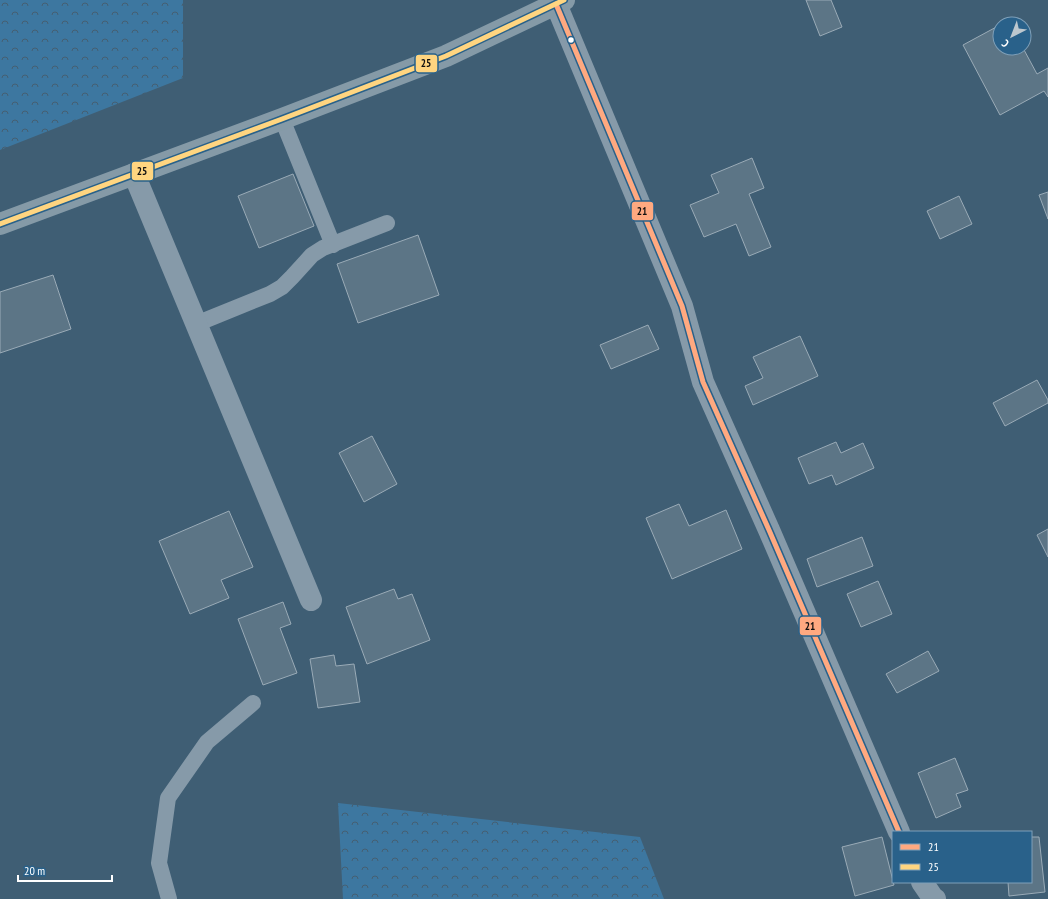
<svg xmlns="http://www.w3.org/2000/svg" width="1048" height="899" font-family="'PT Sans Narrow',sans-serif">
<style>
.forest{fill:url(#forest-crowns)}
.building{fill:#5c7586;stroke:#9aabb7}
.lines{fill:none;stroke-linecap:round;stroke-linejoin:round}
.service{stroke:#869aa9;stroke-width:16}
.minor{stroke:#869aa9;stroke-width:22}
.primary{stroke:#859aa7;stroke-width:22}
.bus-1-casing{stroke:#29618a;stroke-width:8}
.bus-2-casing{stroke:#29618a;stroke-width:8}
.bus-1{stroke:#ffa980;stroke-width:5}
.bus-2{stroke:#ffd580;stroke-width:5}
.bus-dot{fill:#fff;stroke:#29618a;stroke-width:1.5}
.line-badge{stroke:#29618a;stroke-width:1.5}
.pale-badge-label{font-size:11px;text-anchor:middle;font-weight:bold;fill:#111}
</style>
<defs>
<pattern id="forest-crowns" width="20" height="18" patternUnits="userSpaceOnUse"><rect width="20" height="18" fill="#3d77a0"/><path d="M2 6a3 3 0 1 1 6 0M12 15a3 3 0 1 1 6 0" fill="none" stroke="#455f72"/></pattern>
</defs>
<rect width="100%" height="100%" fill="#3f5e74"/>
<g class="forest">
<polygon points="0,0 183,0 183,78 0,150"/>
<polygon points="338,803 640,837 664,899 343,899"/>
</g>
<g class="building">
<polygon points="806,0 831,0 842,27 820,36"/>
<polygon points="1000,25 1000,48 1023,48 1037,74 1048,68 1048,97 1044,91 1000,115 963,45"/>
<polygon points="752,158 764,188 749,194 771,247 749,256 736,224 704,237 690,205 719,193 711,175"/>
<polygon points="293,174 314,226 259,248 238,196"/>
<polygon points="1048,192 1048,219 1039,195"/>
<polygon points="959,196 972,224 940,239 927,211"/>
<polygon points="418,235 439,295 358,323 337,264"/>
<polygon points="53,275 71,329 0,353 0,292"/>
<polygon points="648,325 659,349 611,369 600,345"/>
<polygon points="800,336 818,376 753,405 745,386 763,378 753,357"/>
<polygon points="1037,380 1048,400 1048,403 1005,426 993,403"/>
<polygon points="372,436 397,484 364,502 339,453"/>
<polygon points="836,442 841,453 863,443 874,468 836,485 832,475 809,484 798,458"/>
<polygon points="679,504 689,526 726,510 742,549 672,579 646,518"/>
<polygon points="229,511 253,567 221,580 229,598 190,614 159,541"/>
<polygon points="1048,529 1048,557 1037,535"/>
<polygon points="862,537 873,566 817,587 807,559"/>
<polygon points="878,581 892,614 861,627 847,594"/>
<polygon points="394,589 398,599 412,594 430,640 367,664 346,607"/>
<polygon points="283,602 291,624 280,628 297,673 263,685 238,619"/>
<polygon points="928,651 939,671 897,693 886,674"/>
<polygon points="334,655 336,666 354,664 360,702 318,708 310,659"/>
<polygon points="955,758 968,790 956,794 961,807 936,818 918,773"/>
<polygon points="882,837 894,885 855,896 842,847"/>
<polygon points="1031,837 1039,837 1045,892 1009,896 1008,882 1031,882"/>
</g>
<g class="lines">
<g class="service">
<polyline points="282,119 333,245"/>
<polyline points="196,324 270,294 282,287 292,277 312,255 323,248 387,223"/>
<polyline points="169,899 159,863 168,798 207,742 253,703"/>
</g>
<g class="minor">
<polyline points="556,4 682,306 703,382 769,530 899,832"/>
<polyline points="134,174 311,600"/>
<polyline points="922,882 933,898 935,899"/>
</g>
<polyline class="primary" points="0,224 282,119 446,56 564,0"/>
<g class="bus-1-casing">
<polyline id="bus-1" points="556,4 682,306 703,382 769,530 899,832"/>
</g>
<g class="bus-2-casing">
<polyline id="bus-2" points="0,224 282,119 446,56 564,0"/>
</g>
<use href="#bus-1" class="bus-1"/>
<use href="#bus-2" class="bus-2"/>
</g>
<circle class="bus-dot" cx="571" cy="40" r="3.5"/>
<g class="line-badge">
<rect x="415" y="54" width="23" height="19" rx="4" fill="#ffd580"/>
<rect x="131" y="161" width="23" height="20" rx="4" fill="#ffd580"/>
<rect x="631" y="201" width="23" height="20" rx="4" fill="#ffa980"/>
<rect x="799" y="616" width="23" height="20" rx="4" fill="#ffa980"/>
</g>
<g class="pale-badge-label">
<text x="426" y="67">25</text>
<text x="142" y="175">25</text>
<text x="642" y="215">21</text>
<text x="810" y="630">21</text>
</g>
<rect x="892" y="831" width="140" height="52" fill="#29618a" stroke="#7fa0b9"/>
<rect x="900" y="844" width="20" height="6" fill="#ffa980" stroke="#7fa0b9"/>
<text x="928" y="851" font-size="12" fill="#ffffff">21</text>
<rect x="900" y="864" width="20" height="6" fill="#ffd580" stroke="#7fa0b9"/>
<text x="928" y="871" font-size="12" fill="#ffffff">25</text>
<g transform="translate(1012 36) rotate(222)"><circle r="19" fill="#29618a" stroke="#7fa0b9"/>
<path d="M0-3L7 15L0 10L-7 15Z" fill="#bcc7ce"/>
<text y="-6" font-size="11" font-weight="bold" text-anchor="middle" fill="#ffffff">С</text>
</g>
<path d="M18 875v6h94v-6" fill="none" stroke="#ffffff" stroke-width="2"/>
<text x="24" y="875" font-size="12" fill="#ffffff" stroke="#29618a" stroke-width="3" paint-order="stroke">20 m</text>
</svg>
